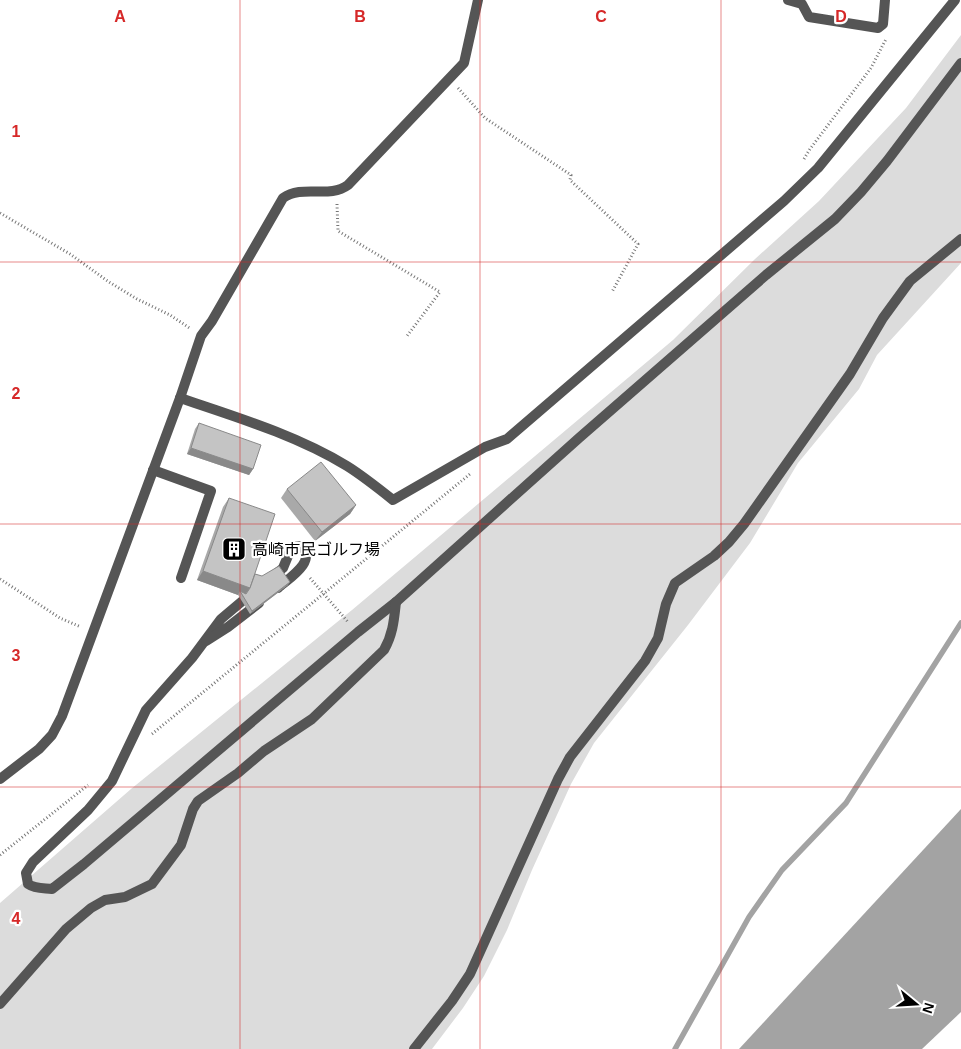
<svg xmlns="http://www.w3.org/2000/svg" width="961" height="1049" font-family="Helvetica,'Noto Sans JP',sans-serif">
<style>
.green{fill:#dcdcdc}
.water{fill:#a3a3a3}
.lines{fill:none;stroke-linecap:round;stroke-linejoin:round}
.stream{stroke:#a3a3a3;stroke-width:5.5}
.path{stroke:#777;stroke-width:3;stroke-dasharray:1 2.5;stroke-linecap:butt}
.service{stroke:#555;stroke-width:10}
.minor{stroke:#555;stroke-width:10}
.tertiary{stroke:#555;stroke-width:10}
.wall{fill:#a9a9a9}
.shaded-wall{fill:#898989}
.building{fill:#c4c4c4;stroke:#898989}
.grid{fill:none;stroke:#d62828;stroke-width:1;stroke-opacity:0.55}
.labels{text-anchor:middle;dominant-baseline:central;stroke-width:4.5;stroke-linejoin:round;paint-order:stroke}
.poi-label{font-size:16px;fill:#000;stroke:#fff;text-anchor:start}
.grid-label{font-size:16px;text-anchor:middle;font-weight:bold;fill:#d62828;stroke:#fff;stroke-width:4.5;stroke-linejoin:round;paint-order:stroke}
</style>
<rect width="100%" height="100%" fill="#fff"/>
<polygon class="green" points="961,35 961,263 877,355 859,389 798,463 750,543 688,625 594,743 571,784 532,870 507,930 484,976 463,1008 432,1049 0,1049 0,903 131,789 352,610 673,340 755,259 819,201 906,108"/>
<polygon class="water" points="961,809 961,1012 922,1049 739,1049"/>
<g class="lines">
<polyline class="stream" points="675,1049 749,917 782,870 846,803 961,623"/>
<g class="path">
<polyline points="458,88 485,118 571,175 570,180 638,244 612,292"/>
<polyline points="804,159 810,149 871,68 886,39"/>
<polyline points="337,204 338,231 440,292 407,336"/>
<polyline points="0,213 70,254 109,282 137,299 170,315 191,329"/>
<polyline points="310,578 348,622"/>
<polyline points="0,579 60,618 81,627"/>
<polyline points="152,734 470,474"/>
<polyline points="0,855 88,785"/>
</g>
<g class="service">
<polyline points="788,0 802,4 809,17 878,28 883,24 885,0"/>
<path d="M180 398C236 417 296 435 347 466 363 476 378 488 393 500L485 447 507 439 784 201 818 168 955 0"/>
<polyline points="153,470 211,491 181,578"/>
<path d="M272 577 283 568 290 551 294 547 300 546C319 560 288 579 278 588"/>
<path d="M253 592 221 619 192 658 146 710 112 781 88 810 33 862 26 873 28 884C35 889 44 888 52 889L84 864 358 632 396 602 579 438 766 275 835 219 861 192 887 161 961 63"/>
<polyline points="206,641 228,627 259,603"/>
<path d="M0 1004 66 929 91 908 105 900 125 897 152 884 181 845 193 809 198 801 238 773 264 751 312 719 384 650C393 634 394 620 396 602"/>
<polyline points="414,1049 452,1001 470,974 558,779 570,757 645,661 658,638 666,604 675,583 714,556 729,542 744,524 850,374 883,318 910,281 961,239"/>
</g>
<path class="minor" d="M180 398 201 336 212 321 283 198C303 184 329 199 348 185L464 63 478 0"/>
<polyline class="tertiary" points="0,779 39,749 52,735 62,716 180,398"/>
</g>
<g class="wall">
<polygon points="199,423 253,469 249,475 187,454 195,429"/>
<polygon points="287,489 356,505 350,514 315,541 281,498"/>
<polygon points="229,498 255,574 288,585 250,614 238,595 197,580 223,507"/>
</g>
<g class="shaded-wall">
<polygon points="191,448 253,469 249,475 187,454"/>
<polygon points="356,505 350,514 315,541 322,532"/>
<polygon points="203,571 250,588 243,597 240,591 238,595 197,580"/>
<polygon points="290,582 288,585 250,614 252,611"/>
</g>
<g class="building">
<polygon points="199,423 261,445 253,469 191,448"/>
<polygon points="321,462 356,505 322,532 287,489"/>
<polygon points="229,498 275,514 250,588 203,571"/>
<polygon points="279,566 290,582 252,611 240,591 246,594 250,588 255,574 262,576"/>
</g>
<path class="grid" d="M240 0V1049M480 0V1049M721 0V1049M0 262H961M0 524H961M0 787H961"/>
<defs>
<g id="building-square" transform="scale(1.25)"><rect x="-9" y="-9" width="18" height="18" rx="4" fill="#000" stroke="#fff"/><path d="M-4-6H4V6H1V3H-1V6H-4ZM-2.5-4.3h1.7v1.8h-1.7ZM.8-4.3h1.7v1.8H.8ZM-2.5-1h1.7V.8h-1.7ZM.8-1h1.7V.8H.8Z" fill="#fff"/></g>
</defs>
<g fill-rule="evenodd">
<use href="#building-square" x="234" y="549"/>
</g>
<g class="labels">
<g class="poi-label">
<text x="252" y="549">高崎市民ゴルフ場</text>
</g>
</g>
<g class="grid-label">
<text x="120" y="22">A</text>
<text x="360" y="22">B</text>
<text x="601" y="22">C</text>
<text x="841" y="22">D</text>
<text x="16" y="137">1</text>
<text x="16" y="399">2</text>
<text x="16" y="661">3</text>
<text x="16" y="924">4</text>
</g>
<g transform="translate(916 1004) rotate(108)" stroke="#ffffff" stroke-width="4" paint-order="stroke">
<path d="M0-4L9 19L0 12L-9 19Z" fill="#000000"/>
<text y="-8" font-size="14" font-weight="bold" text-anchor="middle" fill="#000000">N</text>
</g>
</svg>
